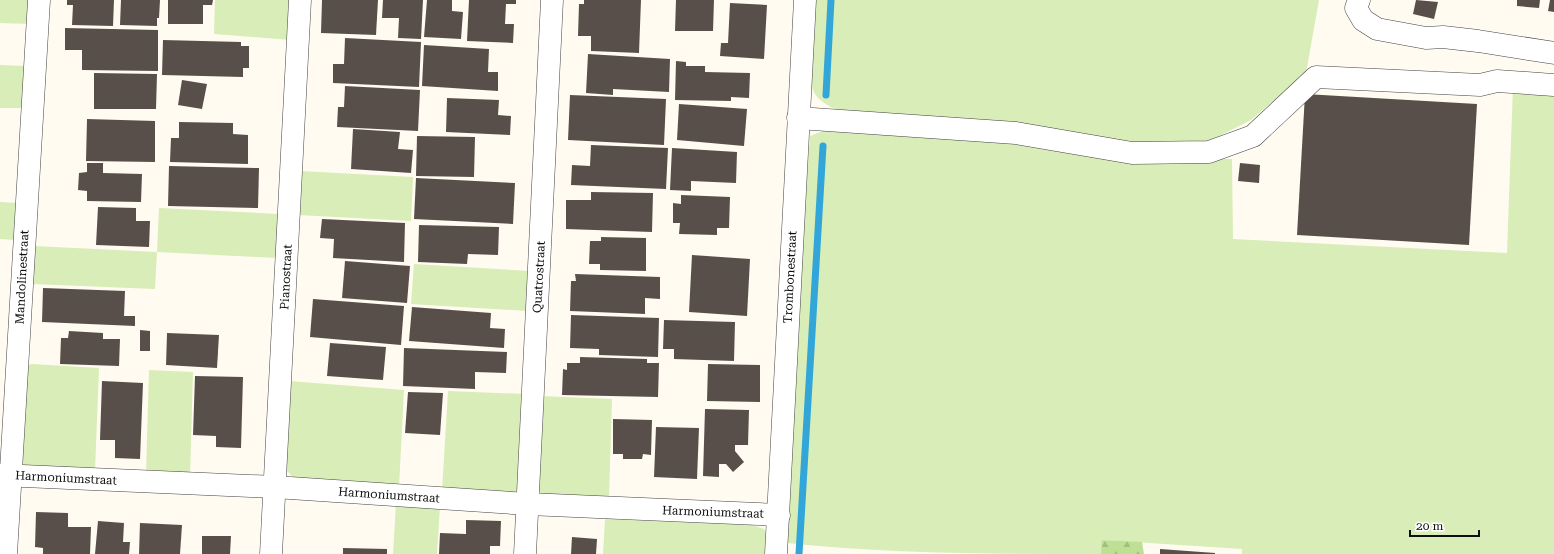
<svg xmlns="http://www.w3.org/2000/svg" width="1554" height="554" font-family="'Roboto Serif',serif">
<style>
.grass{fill:#d8edb7}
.forest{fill:url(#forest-firs)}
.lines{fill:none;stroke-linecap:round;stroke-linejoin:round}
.stream{stroke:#32a6d8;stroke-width:7}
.building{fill:#594f4a}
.minor-casing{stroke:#424242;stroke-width:23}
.minor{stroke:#fff;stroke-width:22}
.labels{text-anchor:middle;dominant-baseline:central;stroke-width:4;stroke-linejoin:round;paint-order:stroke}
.street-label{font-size:12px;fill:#0f0f0f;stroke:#fff}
</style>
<defs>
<pattern id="forest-firs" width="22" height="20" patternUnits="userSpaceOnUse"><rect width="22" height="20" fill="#bee095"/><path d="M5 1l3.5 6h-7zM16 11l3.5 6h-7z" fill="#a2bf7f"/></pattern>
</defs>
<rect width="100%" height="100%" fill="#fffbf1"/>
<g class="grass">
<polygon points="0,0 33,0 32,24 0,23"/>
<polygon points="215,0 293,0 291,40 214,34"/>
<path d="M814 0H1319L1306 73 1251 120 1219 136 1201 144 1155 148 849 115C838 110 820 104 814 92 804 72 812 23 814 0Z"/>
<polygon points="0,65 27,66 26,108 0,108"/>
<path d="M1513 86 1554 88V554H1242V549L1103 540 1101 554C997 554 890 554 787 543L804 217 810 136 836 126 1013 138 1128 158 1232 159 1233 239 1507 253Z"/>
<polygon points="300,171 413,177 411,221 298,215"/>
<polygon points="0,202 17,203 15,240 0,239"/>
<polygon points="159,208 279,214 277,258 157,252 155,289 33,284 34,246 157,252"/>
<polygon points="414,264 530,271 528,311 411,304"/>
<polygon points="32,364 99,368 95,470 26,467 21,464 26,366"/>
<polygon points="149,370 193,372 190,476 146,474"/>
<polygon points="289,381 404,390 399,487 297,481 286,470"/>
<polygon points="448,391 525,394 519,487 515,492 508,494 442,491"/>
<polygon points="541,396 612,399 609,498 545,496 540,492 538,488"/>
<polygon points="396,503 440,506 437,554 393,554"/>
<polygon points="605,519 752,525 764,529 770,539 769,554 603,554"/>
</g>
<polygon class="forest" points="1102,540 1142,542 1144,554 1101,554"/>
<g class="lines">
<g class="stream">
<polyline points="826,95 831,0"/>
<polyline points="799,554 823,146"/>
</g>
</g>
<g class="building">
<polygon points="67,0 114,0 113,26 72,25 73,5 67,5"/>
<polygon points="121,0 160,0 159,18 157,18 157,26 120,25"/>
<polygon points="168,0 213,0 212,5 203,5 203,24 168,24"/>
<polygon points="322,0 378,0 376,35 321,33"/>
<polygon points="383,0 423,0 421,39 398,38 399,18 382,18"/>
<polygon points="427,0 452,0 452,11 463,12 461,39 424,37"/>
<polygon points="469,0 516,0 516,4 506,4 505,24 514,24 513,43 467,41"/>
<polygon points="584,0 641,0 639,53 591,51 591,36 578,36 579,4 584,4"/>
<polygon points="676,0 714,0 713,31 675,31"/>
<polygon points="1416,0 1438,2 1434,19 1413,14"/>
<polygon points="1517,0 1540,0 1539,8 1517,6"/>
<polygon points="1550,0 1554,0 1554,12 1548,11"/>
<polygon points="730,3 767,5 764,59 720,56 721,43 728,43"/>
<polygon points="65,28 158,30 158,71 82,70 82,50 65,50"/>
<polygon points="345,38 421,42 419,87 333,83 333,64 344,64"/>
<polygon points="163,40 241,42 241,46 249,46 249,68 243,68 243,77 162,75"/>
<polygon points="424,45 489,49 488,72 498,72 498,91 422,86"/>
<polygon points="588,54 670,59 669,92 613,89 613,95 586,93"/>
<polygon points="676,61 686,62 686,66 705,66 705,72 750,73 749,98 731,97 731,101 675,100"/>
<polygon points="94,73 157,74 156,109 94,109"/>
<polygon points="182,80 207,84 202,109 178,105"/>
<polygon points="345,86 420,90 418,131 337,127 338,107 344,107"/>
<polygon points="1305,94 1477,104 1469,245 1297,235"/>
<polygon points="570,95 666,99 664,145 568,140"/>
<polygon points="447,98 499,100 498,115 511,116 510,135 446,132"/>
<polygon points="679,104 747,109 744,146 677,140"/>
<polygon points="87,119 155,121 155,162 86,161"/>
<polygon points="179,122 233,123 233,134 248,135 248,164 170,162 171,138 179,138"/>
<polygon points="353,129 400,132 398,149 413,150 411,173 351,169"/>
<polygon points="417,136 475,137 474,177 416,176"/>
<polygon points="591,145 668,148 666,189 571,185 572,165 590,166"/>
<polygon points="672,148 737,152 736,183 691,181 691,191 670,190"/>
<polygon points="87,163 103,163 103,173 142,174 141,202 87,201 87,191 78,190 79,173 87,172"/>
<polygon points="1240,163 1260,165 1259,183 1238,181"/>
<polygon points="169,166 259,168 258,208 168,206"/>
<polygon points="416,178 515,183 513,224 414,219"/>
<polygon points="591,192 653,193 652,232 566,229 566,200 591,200"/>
<polygon points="681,195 730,197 729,228 717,228 717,235 679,234 680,223 673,223 673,203 681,204"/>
<polygon points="98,207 136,208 136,221 150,221 149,247 96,245"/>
<polygon points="322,219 405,223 404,262 333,258 334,239 320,238"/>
<polygon points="419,225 499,227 498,255 468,254 467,264 418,262"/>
<polygon points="601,237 646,238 646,271 600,270 600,264 589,264 590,241 601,241"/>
<polygon points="692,255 750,259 747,316 689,312"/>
<polygon points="345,261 410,266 407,303 342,298"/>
<polygon points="575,274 660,277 660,299 645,298 645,314 570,311 571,281 576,281"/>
<polygon points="43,288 125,291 124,316 135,316 135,326 42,322"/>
<polygon points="313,299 404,306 401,345 310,337"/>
<polygon points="412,307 491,313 490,328 505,329 504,348 409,341"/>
<polygon points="571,315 659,318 658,357 599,355 599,349 570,348"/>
<polygon points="664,320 735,322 734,361 674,359 674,349 663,349"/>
<polygon points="140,330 150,331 150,351 140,351"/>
<polygon points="69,331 103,333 103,339 120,339 119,366 60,364 61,338 68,338"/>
<polygon points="167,333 219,335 217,368 166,365"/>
<polygon points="330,343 386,347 383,380 327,376"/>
<polygon points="404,348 507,352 506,373 475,372 475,389 403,386"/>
<polygon points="580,357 647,359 647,363 659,363 658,397 562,395 563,369 567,370 567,363 580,363"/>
<polygon points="708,364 760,365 760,402 707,401"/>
<polygon points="195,376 243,377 241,448 216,447 216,436 193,435"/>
<polygon points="102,381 143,383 140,459 115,458 115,440 100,440"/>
<polygon points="408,392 443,393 440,435 405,433"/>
<polygon points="705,409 749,410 748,445 735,445 735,451 744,462 733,472 726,464 719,464 719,477 703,476"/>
<polygon points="613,419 652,420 651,455 643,454 642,459 623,459 623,454 613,454"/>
<polygon points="656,427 699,428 697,479 654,477"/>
<polygon points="36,512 68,513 68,527 91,527 90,554 43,554 43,548 35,547"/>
<polygon points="466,520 501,521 500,546 490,546 490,554 439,554 440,533 466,534"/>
<polygon points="98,521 124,523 123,542 130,542 129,554 95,554"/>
<polygon points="140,523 182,525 180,554 139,554"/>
<polygon points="202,536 231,536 230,554 202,554"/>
<polygon points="572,537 597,539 596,554 571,554"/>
<polygon points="343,548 387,549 387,554 343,554"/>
<polygon points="1160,549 1215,553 1215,554 1160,554"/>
</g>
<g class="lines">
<g class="minor-casing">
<g id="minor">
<polyline points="1359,0 1356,8 1363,20 1377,29 1426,38 1443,37 1478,41 1554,53"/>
<polyline points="798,118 1016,133 1132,153 1209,152 1253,136 1316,77 1480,85 1497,81 1554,85"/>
<polyline points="0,475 275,487 528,504 779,515"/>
<polyline points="6,554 39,0"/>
<polyline points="271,554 300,0"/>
<polyline points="525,554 552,0"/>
<polyline points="776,554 805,0"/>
</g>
</g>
<use href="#minor" class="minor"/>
</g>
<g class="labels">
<g class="street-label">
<text transform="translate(22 277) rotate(-87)">Mandolinestraat</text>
<text transform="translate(286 277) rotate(-87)">Pianostraat</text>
<text transform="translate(539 277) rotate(-87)">Quatrostraat</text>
<text transform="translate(790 277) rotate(-87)">Trombonestraat</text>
<text transform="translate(66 478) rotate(3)">Harmoniumstraat</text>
<text transform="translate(389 495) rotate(4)">Harmoniumstraat</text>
<text transform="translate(713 512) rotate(2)">Harmoniumstraat</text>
</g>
</g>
<path d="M1410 530v6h69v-6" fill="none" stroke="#0f0f0f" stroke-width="2"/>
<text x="1416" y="530" font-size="12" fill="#0f0f0f" stroke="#ffffff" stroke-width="3" paint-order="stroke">20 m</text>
</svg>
